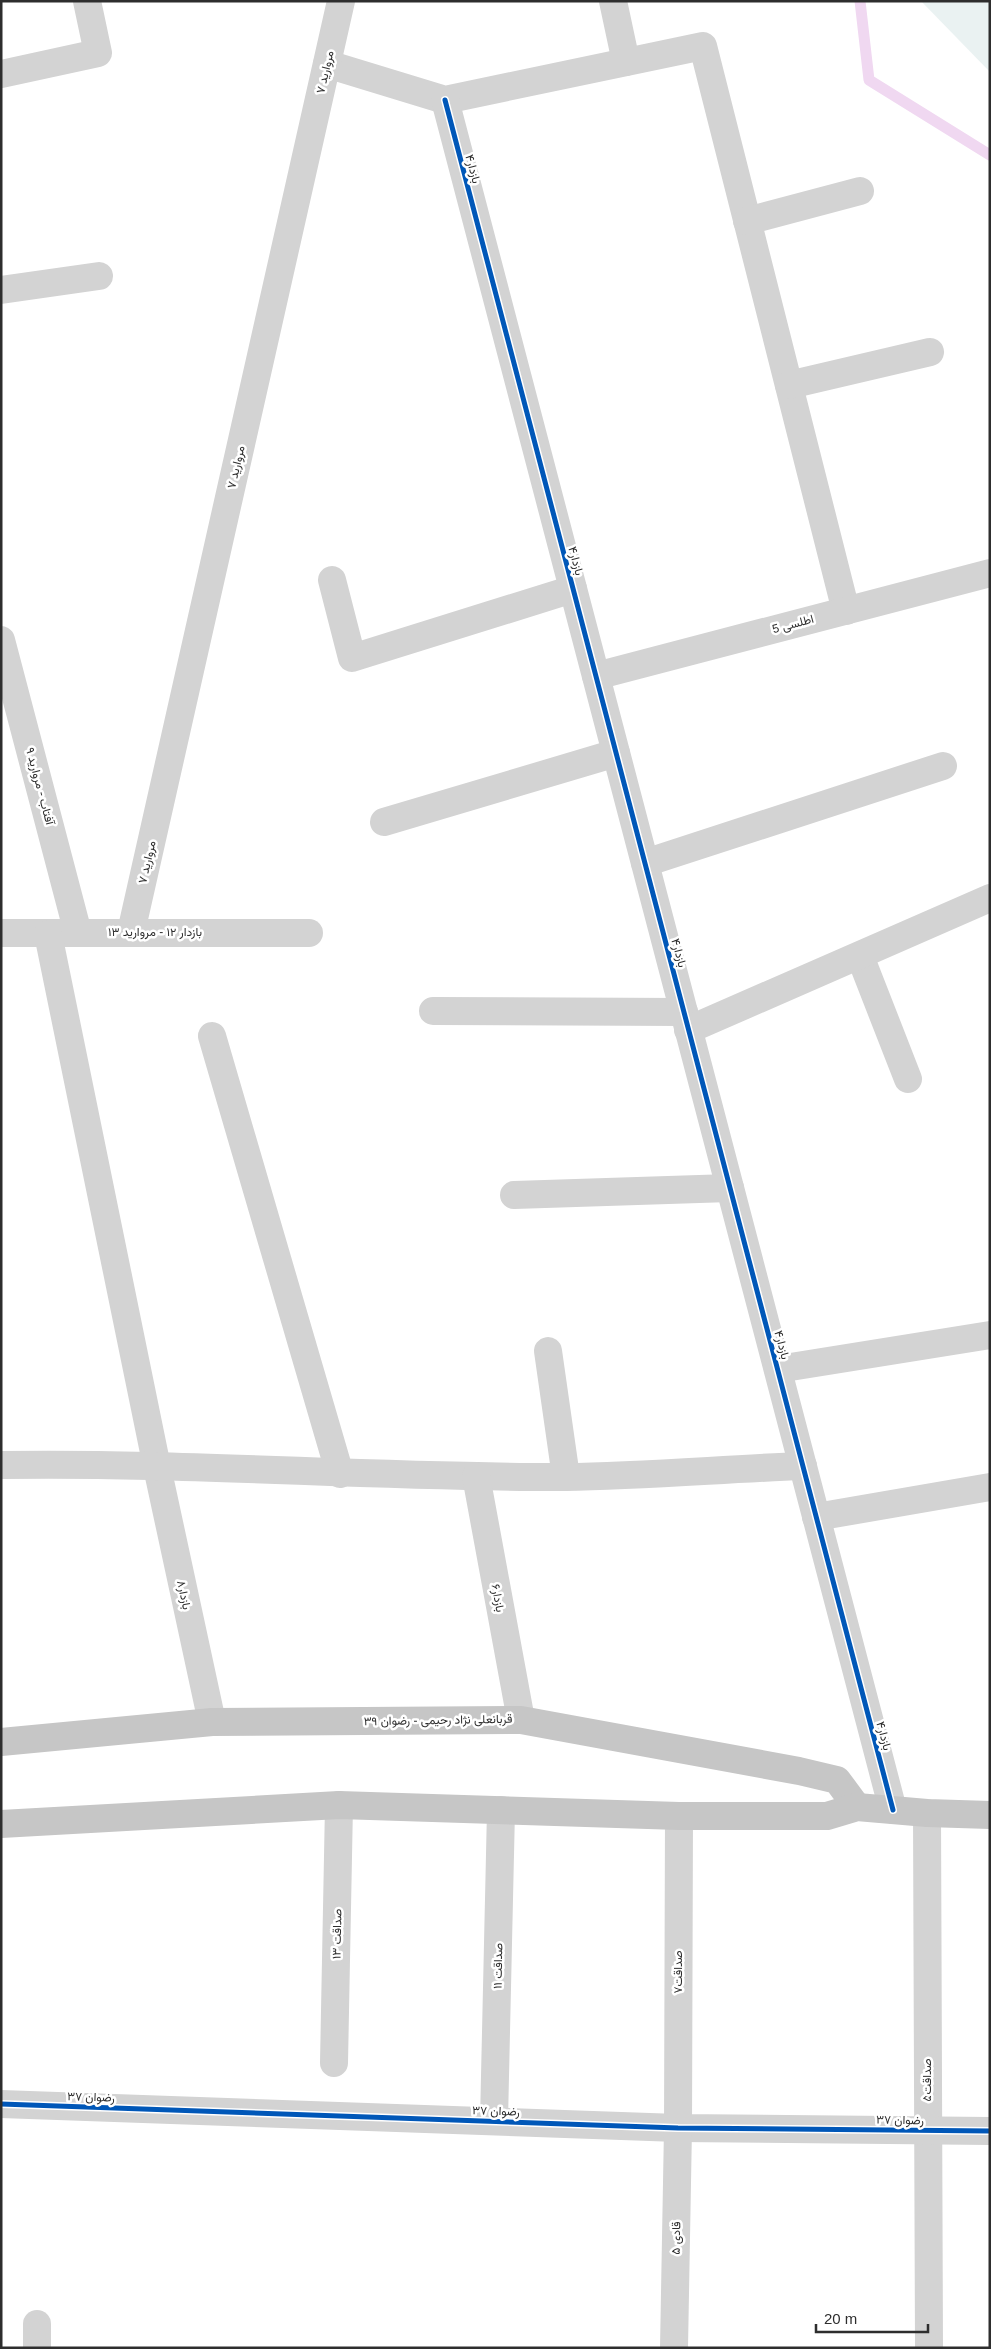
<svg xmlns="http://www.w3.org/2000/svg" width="991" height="2349" font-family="Arial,Vazirmatn,sans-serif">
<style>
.green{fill:#eaf2f2}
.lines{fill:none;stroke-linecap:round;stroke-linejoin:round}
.stream{stroke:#f0d8f1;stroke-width:11}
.minor{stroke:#d3d3d3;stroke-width:28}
.major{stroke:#c6c6c6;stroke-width:28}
.cycleway-casing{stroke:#fff;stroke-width:8}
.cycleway{stroke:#0057b8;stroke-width:5}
.labels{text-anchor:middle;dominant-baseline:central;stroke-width:5;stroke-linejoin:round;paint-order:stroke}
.street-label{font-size:12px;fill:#2e2e2e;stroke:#fff}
</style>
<rect width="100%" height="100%" fill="#fff"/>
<polygon class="green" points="921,1 990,1 990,72"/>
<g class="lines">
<polyline class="stream" points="860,1 869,80 990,155"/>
<g class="minor">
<polyline points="613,1 626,62"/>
<polyline points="327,64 445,100 703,46 846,611"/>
<polyline points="1,74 98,53 87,1"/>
<polyline points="445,100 893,1810"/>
<polyline points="747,221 860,191"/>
<polyline points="1,290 99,276"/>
<polyline points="789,385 930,352"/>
<polyline points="332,580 352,658 573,589"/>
<polyline points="1,640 78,933"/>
<polyline points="596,676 990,573"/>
<polyline points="384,822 616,753"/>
<polyline points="645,863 943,766"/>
<polyline points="131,932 341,1"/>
<polyline points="1,933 309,933"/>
<polyline points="48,934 157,1467 212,1722"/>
<polyline points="860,956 908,1079"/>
<polyline points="433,1011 684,1012"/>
<polyline points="688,1030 990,898"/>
<polyline points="212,1036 340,1474"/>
<polyline points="514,1195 730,1188"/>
<polyline points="548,1351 566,1477"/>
<polyline points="778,1369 990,1335"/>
<path d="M1 1465C189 1462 377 1478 565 1477 644 1476 724 1469 803 1466"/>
<polyline points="476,1476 521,1720"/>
<polyline points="816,1517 990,1487"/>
<polyline points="927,1813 929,2348"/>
<polyline points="334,2063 339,1805"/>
<polyline points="1,2104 678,2128 990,2131"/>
<polyline points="494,2121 501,1810"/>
<polyline points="37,2324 37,2348"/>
<polyline points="674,2348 678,2128 679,1816"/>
</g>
<g class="major">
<polyline points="1,1742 212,1722 521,1720 799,1771 837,1780 857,1807"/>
<polyline points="1,1824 339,1805 679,1816 827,1816 857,1807 927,1813 990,1815"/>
</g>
<g class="cycleway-casing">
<g id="cycleway">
<polyline points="445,100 893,1810"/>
<polyline points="1,2104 678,2128 990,2131"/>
</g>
</g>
<use href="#cycleway" class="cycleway"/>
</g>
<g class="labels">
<g class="street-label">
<text transform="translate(325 72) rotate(-77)">مروارید ۷</text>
<text transform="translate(473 169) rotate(75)">بازدار۴</text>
<text transform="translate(236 467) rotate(-77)">مروارید ۷</text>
<text transform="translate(576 561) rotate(75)">بازدار۴</text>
<text transform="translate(793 624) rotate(-15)">اطلسی 5</text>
<text transform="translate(40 786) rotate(75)">آفتاب - مروارید ۹</text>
<text transform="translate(147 862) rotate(-77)">مروارید ۷</text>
<text x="155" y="932">بازدار ۱۲ - مروارید ۱۳</text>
<text transform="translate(679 953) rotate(75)">بازدار۴</text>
<text transform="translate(782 1345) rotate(75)">بازدار۴</text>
<text transform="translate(184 1595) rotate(78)">بازدار۸</text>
<text transform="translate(498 1598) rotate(80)">بازدار۶</text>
<text transform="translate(438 1720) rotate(-1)">قربانعلی نژاد رحیمی - رضوان ۳۹</text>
<text transform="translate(884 1736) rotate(75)">بازدار۴</text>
<text transform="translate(337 1934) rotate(-89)">صداقت ۱۳</text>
<text transform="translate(498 1966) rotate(-89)">صداقت ۱۱</text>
<text transform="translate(678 1972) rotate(-90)">صداقت۷</text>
<text transform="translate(927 2080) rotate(-90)">صداقت۵</text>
<text transform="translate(91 2097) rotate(2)">رضوان ۳۷</text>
<text transform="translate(496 2111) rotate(2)">رضوان ۳۷</text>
<text transform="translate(900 2120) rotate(1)">رضوان ۳۷</text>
<text transform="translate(676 2238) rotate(-89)">قادی ۵</text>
</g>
</g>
<rect width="991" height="2349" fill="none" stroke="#2e2e2e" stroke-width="5"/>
<path d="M816 2324v8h112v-8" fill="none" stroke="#2e2e2e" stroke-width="2.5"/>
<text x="824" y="2324" font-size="15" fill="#2e2e2e" stroke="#ffffff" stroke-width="4" paint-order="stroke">20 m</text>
</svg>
